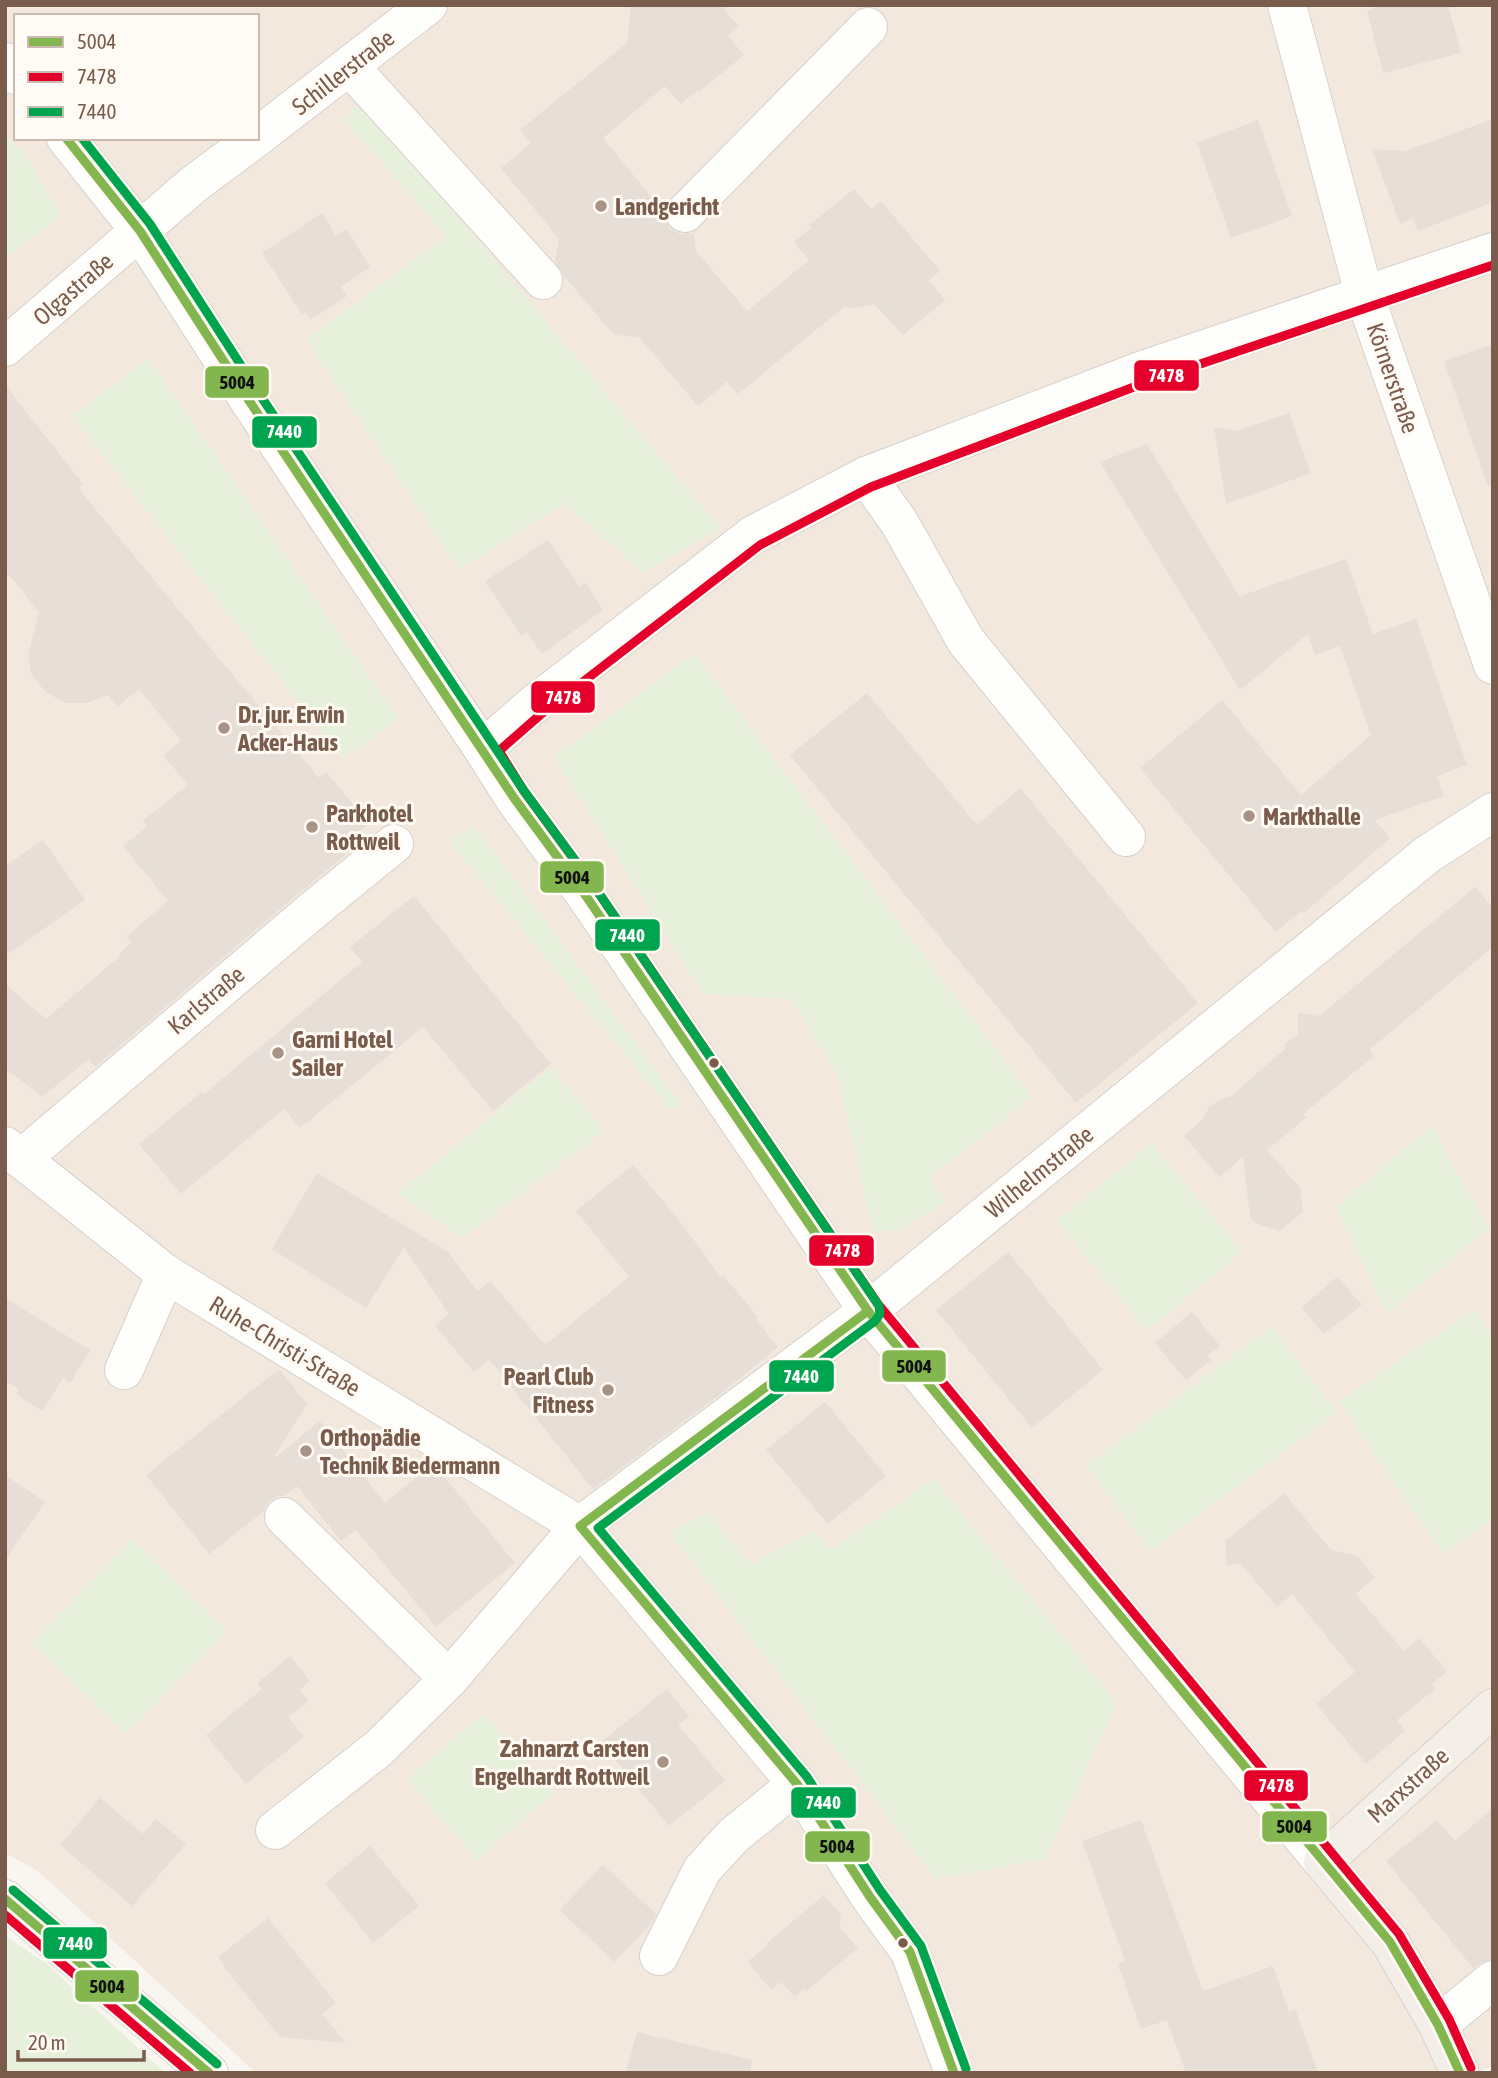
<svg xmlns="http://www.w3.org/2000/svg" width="1498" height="2078" font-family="'Asap Condensed',sans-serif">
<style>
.residential{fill:#f2e8de;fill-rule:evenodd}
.green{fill:#e7f0db}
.building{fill:#e6ded7}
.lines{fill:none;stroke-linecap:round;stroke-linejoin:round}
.minor-casing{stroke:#d7d1cb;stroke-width:40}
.major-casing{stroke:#dad1cc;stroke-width:40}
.minor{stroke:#fefefd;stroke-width:38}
.major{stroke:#f3eee8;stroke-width:38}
.bus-1-casing{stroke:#fffaf3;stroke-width:14}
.bus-2-casing{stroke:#fffaf3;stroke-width:14}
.bus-3-casing{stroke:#fffaf3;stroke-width:14}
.bus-1{stroke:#83b64f;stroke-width:9}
.bus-2{stroke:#e4002b;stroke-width:9}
.bus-3{stroke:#00a44f;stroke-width:9}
.poi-dot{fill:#a69286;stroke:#fffaf3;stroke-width:2.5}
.bus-dot{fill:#7a5c4d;stroke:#fffaf3;stroke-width:2.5}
.labels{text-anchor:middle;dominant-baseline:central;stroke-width:6;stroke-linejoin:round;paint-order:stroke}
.street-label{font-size:24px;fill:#7a5c4d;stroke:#fffaf3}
.poi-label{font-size:24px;font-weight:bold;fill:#7a5c4d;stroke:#fffaf3;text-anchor:start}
.line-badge{stroke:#fffaf3;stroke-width:2.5}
.badge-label{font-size:19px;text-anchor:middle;font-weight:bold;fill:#fff}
.pale-badge-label{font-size:19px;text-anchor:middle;font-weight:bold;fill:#111}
</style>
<rect width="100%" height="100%" fill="#f9f5f0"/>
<path class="residential" d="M5 5H1493V2066L1474 2073H256L38 1871 5 1853ZM16 16H257V138H16Z"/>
<g class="green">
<polygon points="361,102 720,528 643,573 565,503 459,570 306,339 447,237 344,119"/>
<polygon points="5,134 24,152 61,216 5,259"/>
<polygon points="148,358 399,719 343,758 72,416"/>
<polygon points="694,653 1032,1097 929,1178 947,1202 897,1231 873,1231 837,1074 791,999 703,994 554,757"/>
<polygon points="475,827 682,1105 671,1110 449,841"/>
<polygon points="551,1067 604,1131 462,1238 399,1193"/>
<polygon points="1431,1126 1489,1229 1387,1313 1336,1207"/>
<polygon points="1152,1143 1242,1252 1147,1331 1057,1221"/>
<polygon points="1474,1310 1493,1337 1493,1520 1443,1554 1339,1402"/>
<polygon points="1272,1326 1337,1413 1151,1551 1086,1466"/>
<polygon points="934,1479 1117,1703 1045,1859 936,1879 670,1533 706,1512 752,1564 813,1531 831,1550"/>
<polygon points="132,1539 227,1631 126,1734 32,1643"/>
<polygon points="483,1713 553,1793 477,1860 407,1779"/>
<polygon points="5,1936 47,1964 165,2073 5,2073"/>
</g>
<g class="building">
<polygon points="631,5 721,5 739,27 728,36 744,55 699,92 698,90 681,104 665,86 603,138 653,199 666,203 664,208 664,218 669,228 680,234 694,233 696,251 747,311 809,260 794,242 811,228 809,225 854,189 871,209 881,201 940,271 929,280 945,300 903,335 874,304 856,308 844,307 738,394 727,382 698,406 639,337 614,335 564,276 555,261 559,239 501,168 531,143 520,130 627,43"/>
<polygon points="1385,5 1448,5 1461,53 1383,73 1367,10"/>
<polygon points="1493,119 1493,202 1418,231 1413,218 1400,224 1372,149 1405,151"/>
<polygon points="1258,120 1292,216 1231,238 1197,143"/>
<polygon points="322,213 336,236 346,229 370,267 341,287 347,296 310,320 305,312 302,314 262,253"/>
<polygon points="1493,344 1493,485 1488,486 1444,361"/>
<polygon points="5,385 83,484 78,488 202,638 319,778 326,772 369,823 361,830 367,837 299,893 95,1067 89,1059 42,1097 5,1068 5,984 46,1019 120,956 119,954 132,942 127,936 168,901 123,846 147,827 143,820 188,785 163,755 181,741 139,689 118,706 108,695 87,703 66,703 47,693 32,676 28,655 39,612 5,570"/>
<polygon points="1289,413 1311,473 1226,504 1214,427 1237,431"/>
<polygon points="1147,444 1241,599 1241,596 1346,559 1373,634 1416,619 1467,765 1437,776 1444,796 1375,820 1390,838 1304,913 1302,910 1276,932 1140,768 1222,700 1301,795 1371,735 1340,646 1315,655 1308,634 1240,690 1100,462"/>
<polygon points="548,540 580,587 586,583 603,610 542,654 527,632 522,636 485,581"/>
<polygon points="867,693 977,825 1020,788 1198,1003 1076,1103 790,755"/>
<polygon points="43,840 85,900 5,956 5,866"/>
<polygon points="1475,887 1493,908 1493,947 1369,1050 1374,1056 1303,1114 1307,1117 1267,1150 1300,1188 1303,1212 1279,1231 1255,1223 1250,1216 1243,1157 1219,1177 1184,1136 1203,1119 1209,1107 1223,1098 1230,1097 1286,1048 1284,1045 1298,1034 1298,1013 1319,1016"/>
<polygon points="414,896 551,1064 493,1111 423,1027 300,1128 284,1109 181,1194 139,1144 202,1092 204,1094 362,962 350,947"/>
<polygon points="633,1165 678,1219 721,1277 723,1275 758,1317 756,1320 778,1347 722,1393 593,1489 489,1359 474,1372 435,1326 449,1314 404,1247 366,1308 272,1249 317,1173 448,1252 477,1291 490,1281 545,1345 629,1277 576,1211"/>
<polygon points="1008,1252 1103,1370 1032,1428 936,1310"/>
<polygon points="1337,1277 1362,1305 1323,1334 1302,1307"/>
<polygon points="5,1298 90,1350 70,1383 63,1378 42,1411 16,1394 19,1389 5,1381"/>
<polygon points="1192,1312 1220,1346 1207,1356 1211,1360 1186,1380 1155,1343"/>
<polygon points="279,1369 307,1404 273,1459 320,1421 385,1503 433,1463 515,1563 436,1627 356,1530 341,1541 297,1486 284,1496 278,1496 269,1501 263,1512 209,1554 146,1475"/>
<polygon points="825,1402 886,1476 828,1524 766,1450"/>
<polygon points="5,1475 45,1502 5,1560"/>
<polygon points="1284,1493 1331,1550 1358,1556 1375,1578 1355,1594 1404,1651 1419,1638 1447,1671 1432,1684 1435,1689 1397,1720 1405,1731 1366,1764 1316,1704 1355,1672 1292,1594 1277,1607 1241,1564 1227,1565 1225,1541"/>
<polygon points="290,1656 310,1681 299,1690 309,1701 288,1717 304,1737 246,1784 206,1735 262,1689 257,1683"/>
<polygon points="667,1689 689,1716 678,1725 725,1781 669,1826 601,1742"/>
<polygon points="100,1798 143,1834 156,1819 186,1844 132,1906 60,1845"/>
<polygon points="1493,1808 1493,1959 1480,1963 1473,1968 1386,1861 1437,1820 1455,1841"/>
<polygon points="1141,1820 1203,1991 1273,1966 1289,2012 1295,2009 1318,2073 1186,2073 1167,2020 1141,2029 1118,1964 1125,1961 1082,1841"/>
<polygon points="370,1846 419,1906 373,1943 325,1883"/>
<polygon points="603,1865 656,1914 651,1924 614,1962 560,1910"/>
<polygon points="824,1895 841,1915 840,1928 858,1948 806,1991 804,1989 795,1997 781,1982 771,1990 747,1962 768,1945 767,1943"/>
<polygon points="268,1918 336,2003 322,2014 346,2043 280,2037 224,1967 225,1966 218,1957"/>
<polygon points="637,2032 752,2060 750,2073 626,2073"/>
</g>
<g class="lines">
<g class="minor-casing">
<g id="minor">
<polyline points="1287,5 1364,294 1493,665"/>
<polyline points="5,62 16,75"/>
<polyline points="350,67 543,280"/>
<polyline points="257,137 428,5"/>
<polyline points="66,138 140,231 250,402 483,749 514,798 586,896 868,1311 1323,1862"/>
<polyline points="685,213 868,27"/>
<polyline points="5,347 194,184 256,138"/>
<polyline points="866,476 899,522 966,641 1126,837"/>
<polyline points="483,749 532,706 753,535 866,476 1143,370 1493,252"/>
<polyline points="5,1146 166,1274 580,1526 797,1784 870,1897 910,1952 954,2073"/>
<polyline points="21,1159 313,910 394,844"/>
<polyline points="124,1370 166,1274"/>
<polyline points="284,1517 449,1679"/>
<polyline points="275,1830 379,1748 449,1679 580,1526 868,1311 1428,854 1493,812"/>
<polyline points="5,1899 209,2073"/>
<polyline points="659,1956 702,1870 733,1836 797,1784"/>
<polyline points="1438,2025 1493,1980"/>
</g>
</g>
<g class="major-casing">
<polyline id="major" points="1460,2073 1438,2025 1390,1942 1323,1862 1493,1708"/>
</g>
<use href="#minor" class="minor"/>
<use href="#major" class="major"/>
<g class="bus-1-casing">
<g id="bus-1">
<polyline points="66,138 140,231 250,402 514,798 586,896 868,1311 1390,1942 1438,2025 1460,2073"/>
<polyline points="868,1311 580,1526 797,1784 870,1897 910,1952 954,2073"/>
<polyline points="5,1899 209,2073"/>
</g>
</g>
<g class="bus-2-casing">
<g id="bus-2">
<polyline points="5,1915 190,2073"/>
<polyline points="1471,2068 1449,2019 1399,1934 878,1304 596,889 524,791 499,751 540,715 760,545 871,487 1147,382 1493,265"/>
</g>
</g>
<g class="bus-3-casing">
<g id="bus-3">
<polyline points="82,138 150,224 260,395 524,791 596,889 879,1306 880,1314 875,1321 598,1528 807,1777 880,1890 921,1946 966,2069"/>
<polyline points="13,1890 217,2064"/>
</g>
</g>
<use href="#bus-1" class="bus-1"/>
<use href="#bus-2" class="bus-2"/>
<use href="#bus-3" class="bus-3"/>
</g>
<g class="poi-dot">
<circle cx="601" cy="206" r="7"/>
<circle cx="224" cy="728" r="7"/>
<circle cx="1249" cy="816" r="7"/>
<circle cx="312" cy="827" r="7"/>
<circle cx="278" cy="1053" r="7"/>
<circle cx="608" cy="1390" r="7"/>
<circle cx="306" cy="1451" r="7"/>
<circle cx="663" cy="1762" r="7"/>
</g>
<g class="bus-dot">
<circle cx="714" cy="1063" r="6"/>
<circle cx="903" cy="1943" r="6"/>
</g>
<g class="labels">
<g class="street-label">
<text transform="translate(343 72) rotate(-38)">Schillerstraße</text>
<text transform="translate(73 289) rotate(-41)">Olgastraße</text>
<text transform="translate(1393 378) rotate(71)">Körnerstraße</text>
<text transform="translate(206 1000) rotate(-40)">Karlstraße</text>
<text transform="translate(1039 1172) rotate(-39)">Wilhelmstraße</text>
<text transform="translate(285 1346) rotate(31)">Ruhe-Christi-Straße</text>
<text transform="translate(1408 1785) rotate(-42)">Marxstraße</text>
</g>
<g class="poi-label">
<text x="615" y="206">Landgericht</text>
<text x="238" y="714">Dr. jur. Erwin<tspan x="238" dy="28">Acker-Haus</tspan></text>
<text x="326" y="813">Parkhotel<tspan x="326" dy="28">Rottweil</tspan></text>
<text x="1263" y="816">Markthalle</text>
<text x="292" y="1039">Garni Hotel<tspan x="292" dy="28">Sailer</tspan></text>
<text x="594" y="1376" text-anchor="end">Pearl Club<tspan x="594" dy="28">Fitness</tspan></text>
<text x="320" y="1437">Orthopädie<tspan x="320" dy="28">Technik Biedermann</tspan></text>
<text x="649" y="1748" text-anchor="end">Zahnarzt Carsten<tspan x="649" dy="28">Engelhardt Rottweil</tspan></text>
</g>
</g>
<g class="line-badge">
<rect x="1133" y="359" width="67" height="33" rx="7" fill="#e4002b"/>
<rect x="204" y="365" width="66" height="34" rx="7" fill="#83b64f"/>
<rect x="251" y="415" width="67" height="34" rx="7" fill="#00a44f"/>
<rect x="530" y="680" width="66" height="34" rx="7" fill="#e4002b"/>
<rect x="539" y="860" width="66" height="34" rx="7" fill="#83b64f"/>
<rect x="594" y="918" width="67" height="34" rx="7" fill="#00a44f"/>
<rect x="808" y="1234" width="67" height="33" rx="7" fill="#e4002b"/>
<rect x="881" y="1349" width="66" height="34" rx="7" fill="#83b64f"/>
<rect x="768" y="1359" width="67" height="34" rx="7" fill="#00a44f"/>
<rect x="1243" y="1769" width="66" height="33" rx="7" fill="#e4002b"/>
<rect x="790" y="1786" width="67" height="33" rx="7" fill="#00a44f"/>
<rect x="1261" y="1810" width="67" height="33" rx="7" fill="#83b64f"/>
<rect x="804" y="1830" width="67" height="33" rx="7" fill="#83b64f"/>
<rect x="42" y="1926" width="66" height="34" rx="7" fill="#00a44f"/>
<rect x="74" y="1969" width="66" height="34" rx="7" fill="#83b64f"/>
</g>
<g class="badge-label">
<text x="1166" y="382">7478</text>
<text x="284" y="438">7440</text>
<text x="563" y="704">7478</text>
<text x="627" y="942">7440</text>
<text x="842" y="1257">7478</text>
<text x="801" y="1383">7440</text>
<text x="1276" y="1792">7478</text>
<text x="823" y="1809">7440</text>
<text x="75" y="1950">7440</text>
</g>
<g class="pale-badge-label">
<text x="237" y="389">5004</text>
<text x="572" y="884">5004</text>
<text x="914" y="1373">5004</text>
<text x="1294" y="1833">5004</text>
<text x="837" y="1853">5004</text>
<text x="107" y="1993">5004</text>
</g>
<rect width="1498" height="2078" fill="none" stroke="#7a5c4d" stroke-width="14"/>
<rect x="14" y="14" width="245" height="126" fill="#fffaf3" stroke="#cabbb1" stroke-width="2"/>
<rect x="28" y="37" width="35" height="10" fill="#83b64f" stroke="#cabbb1" stroke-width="2"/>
<text x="77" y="49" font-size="21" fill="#7a5c4d">5004</text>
<rect x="28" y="72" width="35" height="10" fill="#e4002b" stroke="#cabbb1" stroke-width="2"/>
<text x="77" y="84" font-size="21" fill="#7a5c4d">7478</text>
<rect x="28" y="107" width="35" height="10" fill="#00a44f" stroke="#cabbb1" stroke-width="2"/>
<text x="77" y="119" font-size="21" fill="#7a5c4d">7440</text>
<path d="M18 2050v10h126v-10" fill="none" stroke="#7a5c4d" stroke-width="3.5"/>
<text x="28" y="2050" font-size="21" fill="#7a5c4d" stroke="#fffaf3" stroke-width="5" paint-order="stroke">20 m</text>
</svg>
